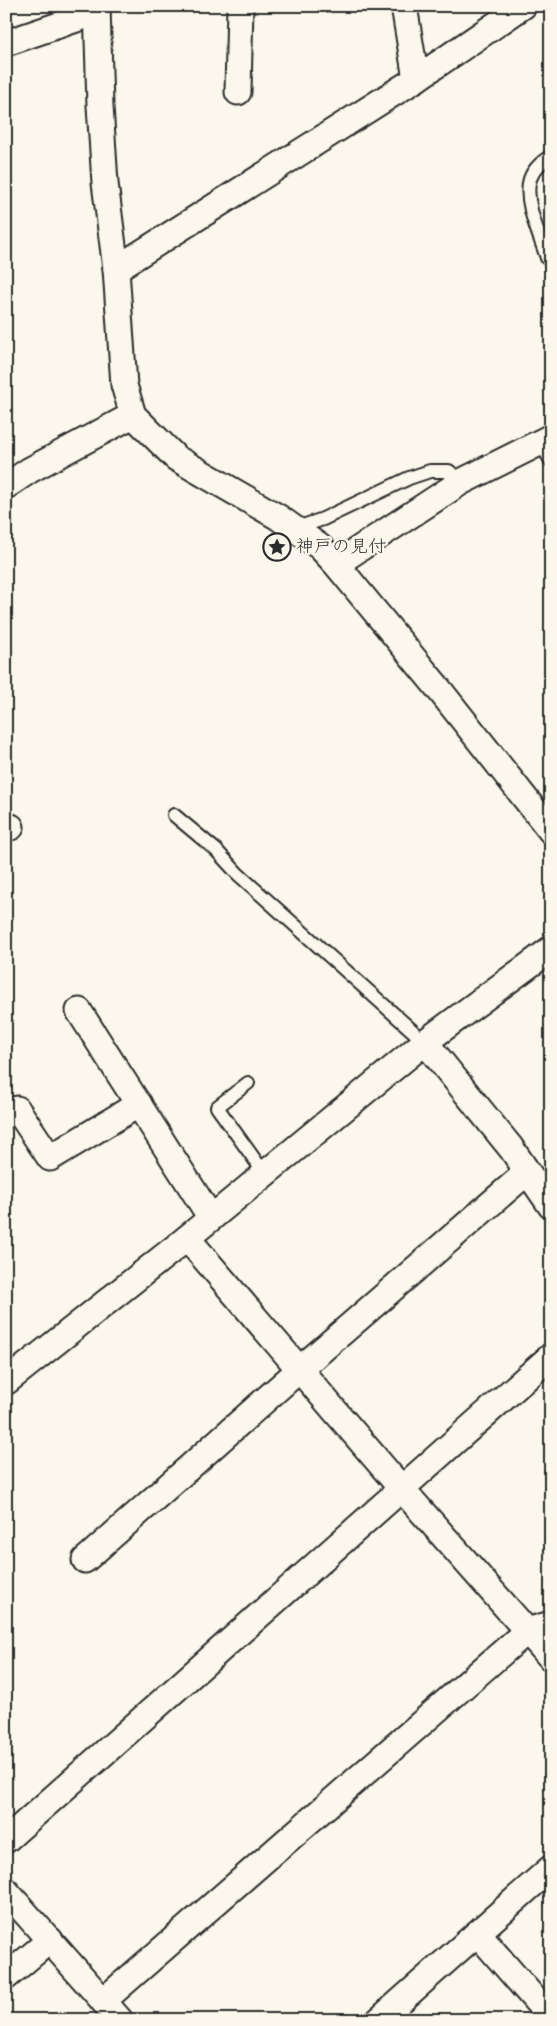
<svg xmlns="http://www.w3.org/2000/svg" width="557" height="2026" font-family="Kalam,'Klee One',sans-serif">
<style>
.lines{fill:none;stroke-linecap:round;stroke-linejoin:round}
.service-casing{stroke:#2b2b2b;stroke-width:16}
.minor-casing{stroke:#2b2b2b;stroke-width:29}
.service{stroke:#fbf7ec;stroke-width:12}
.minor{stroke:#fbf7ec;stroke-width:25}
.labels{text-anchor:middle;dominant-baseline:central;stroke-width:5;stroke-linejoin:round;paint-order:stroke}
.poi-label{font-size:18px;fill:#2b2b2b;stroke:#fbf7ec;text-anchor:start}
</style>
<rect width="100%" height="100%" fill="#fbf7ec"/>
<filter id="ink" filterUnits="userSpaceOnUse"><feTurbulence type="fractalNoise" baseFrequency=".02" numOctaves="2"/><feDisplacementMap in="SourceGraphic" scale="10" xChannelSelector="R" yChannelSelector="G"/><feConvolveMatrix kernelMatrix="1 2 1 2 8 2 1 2 1" color-interpolation-filters="sRGB"/></filter>
<g filter="url(#ink)">
<g class="lines">
<g class="service-casing">
<g id="service">
<path d="M551 156C542 162 534 168 530 179 523 201 540 236 547 258L551 262"/>
<polyline points="540,442 551,461"/>
<polyline points="294,529 323,519 409,478 430,471 449,471 461,482"/>
<polyline points="174,815 216,850 238,874 425,1042"/>
<polyline points="248,1083 217,1107 265,1174"/>
</g>
</g>
<g class="minor-casing">
<g id="minor">
<polyline points="97,6 100,106 105,183 116,269 124,385 133,415 176,458 278,517 320,547 336,564 434,683 551,831"/>
<polyline points="404,6 416,79"/>
<polyline points="6,43 97,12"/>
<polyline points="238,92 240,6"/>
<polyline points="116,269 416,79 523,6"/>
<polyline points="6,486 30,470 133,415"/>
<polyline points="336,564 461,482 551,437"/>
<polyline points="6,826 11,827"/>
<polyline points="79,1011 211,1218"/>
<polyline points="425,1042 511,1148 551,1206"/>
<polyline points="6,1115 17,1109 50,1158 139,1104"/>
<polyline points="187,1238 401,1488 551,1658"/>
<polyline points="6,1382 187,1238 425,1042 551,949"/>
<polyline points="85,1560 300,1369 526,1173"/>
<polyline points="6,1840 551,1356"/>
<polyline points="6,1891 120,2020"/>
<polyline points="478,1934 545,2011 548,2020"/>
<polyline points="6,1977 50,1940"/>
<polyline points="103,2001 527,1631 551,1624"/>
<polyline points="379,2020 551,1868"/>
</g>
</g>
<use href="#service" class="service"/>
<use href="#minor" class="minor"/>
</g>
</g>
<defs>
<g id="sight-ring" transform="scale(1.4375)"><circle r="9.5" fill="#fbf7ec" stroke="#2b2b2b" stroke-width="1.5"/><path d="M0-6L1.8-2.2L6-1.7L2.9 1.2L3.7 5.4L0 3.3L-3.7 5.4L-2.9 1.2L-6-1.7L-1.8-2.2Z" fill="#2b2b2b"/></g>
</defs>
<g fill-rule="evenodd">
<use href="#sight-ring" x="277" y="547"/>
</g>
<g class="labels">
<g class="poi-label">
<text x="296" y="547">神戸の見付</text>
</g>
</g>
<rect width="557" height="2026" fill="none" stroke="#fbf7ec" stroke-width="25"/>
<rect x="12" y="12" width="532" height="2001" fill="none" stroke="#2b2b2b" stroke-width="2" filter="url(#ink)"/>
</svg>
